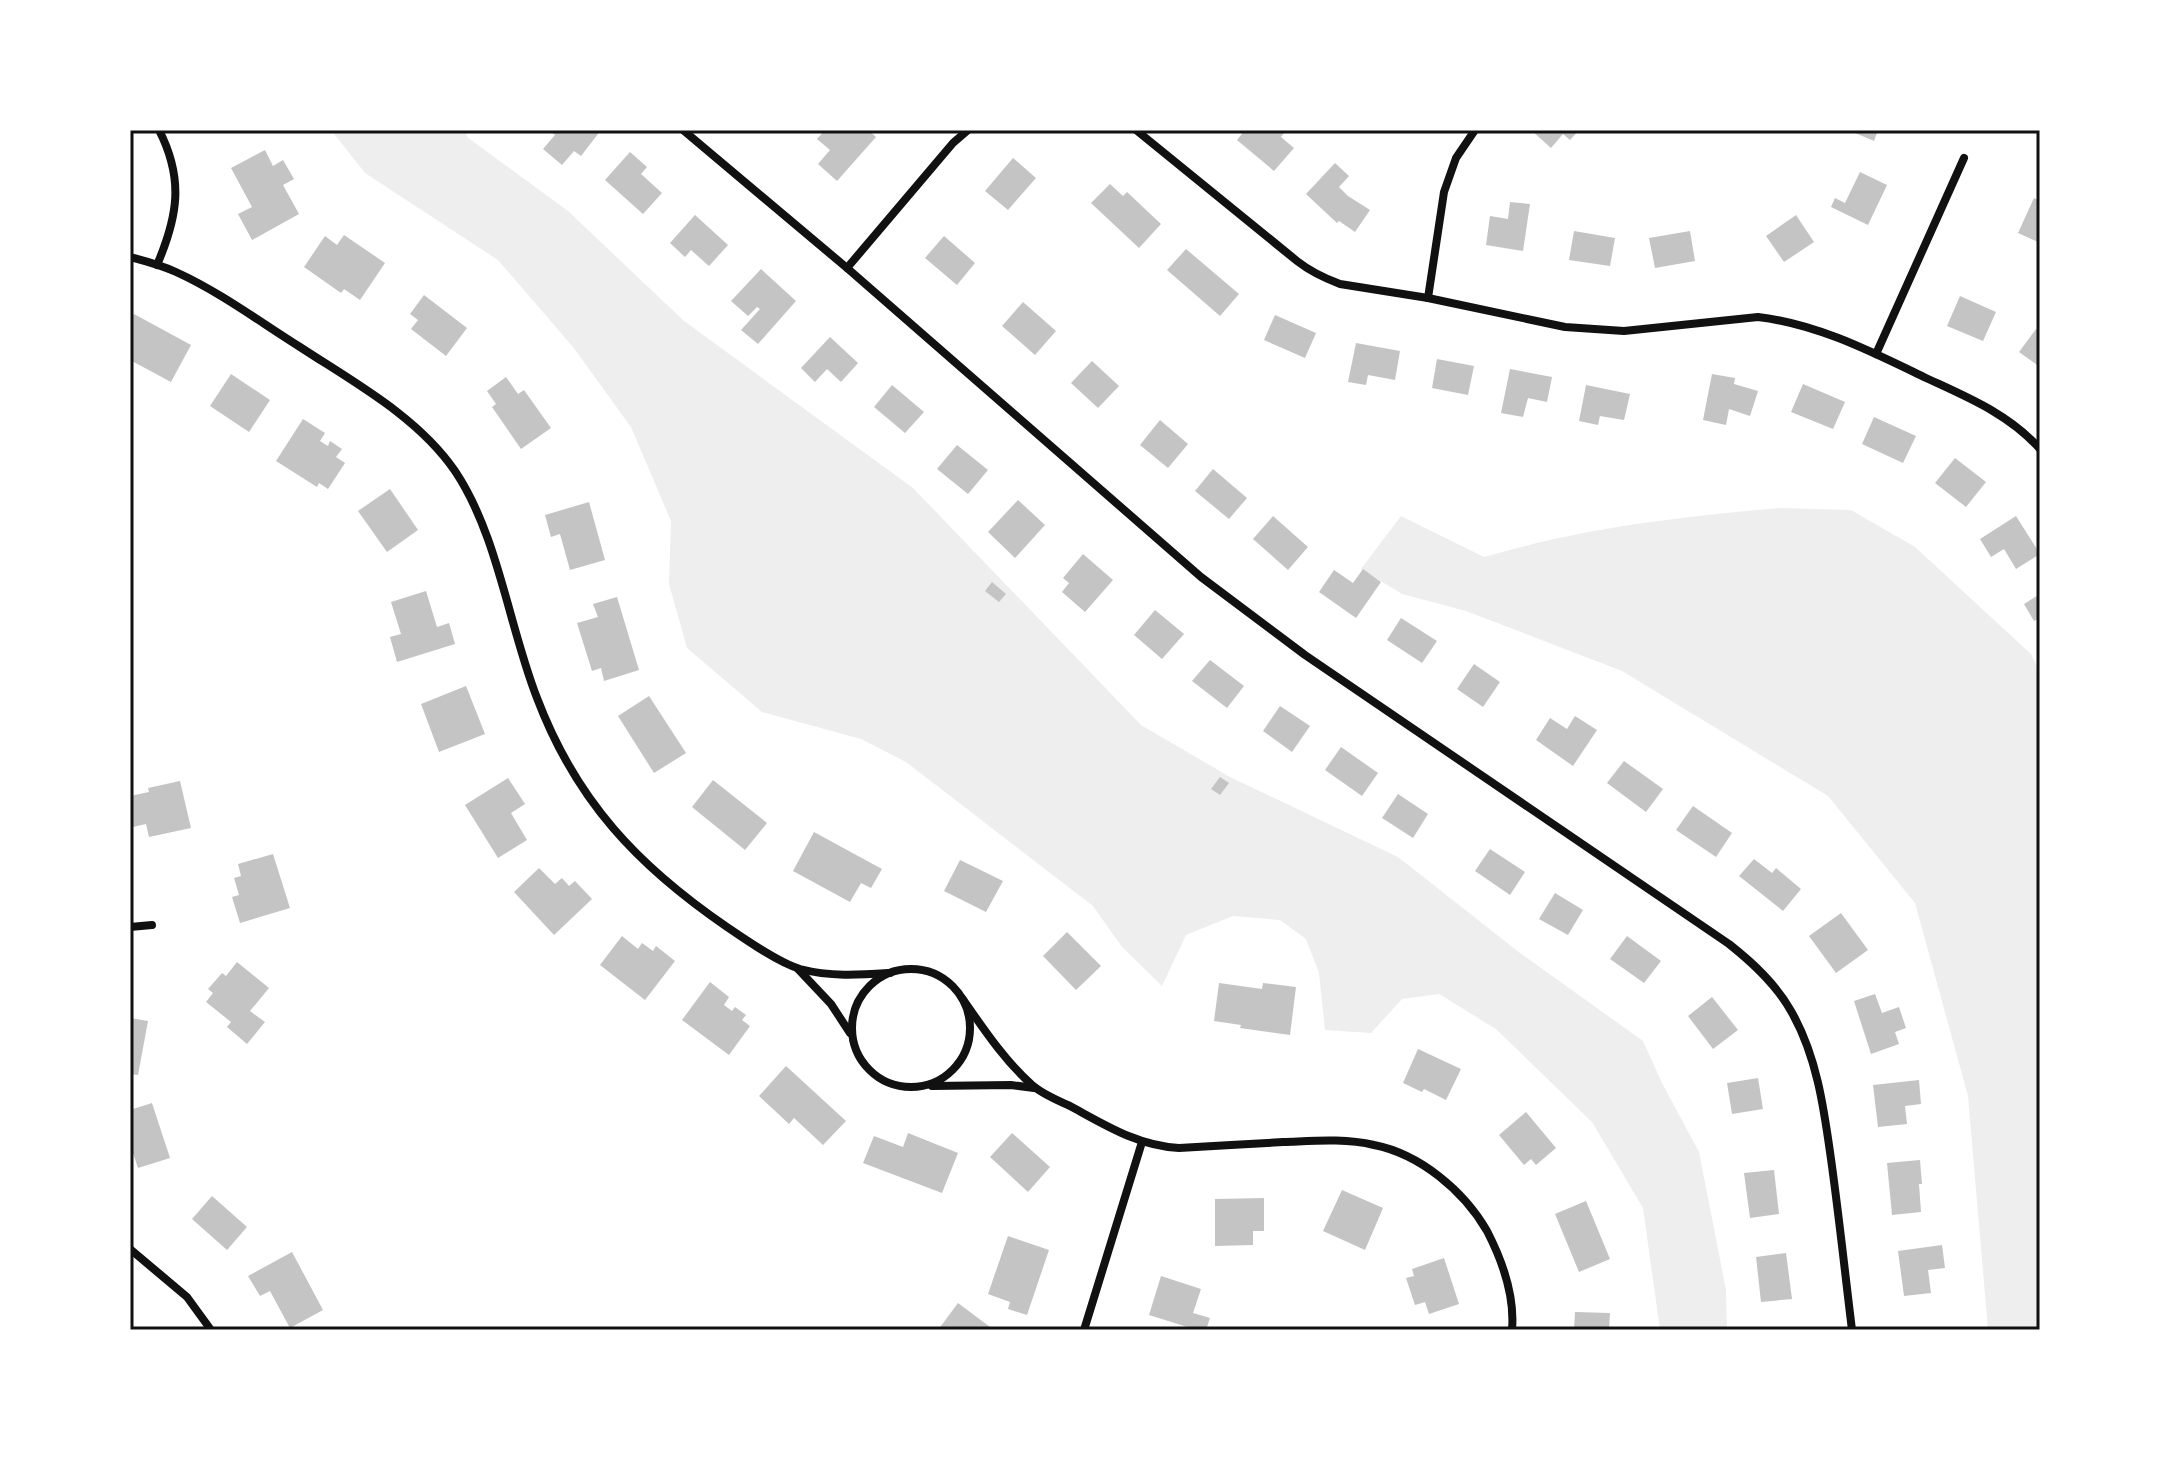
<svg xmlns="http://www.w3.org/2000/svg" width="2170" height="1460" font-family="Karla,sans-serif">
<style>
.green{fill:#eee}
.building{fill:#c4c4c4}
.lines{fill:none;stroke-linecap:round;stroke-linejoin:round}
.minor{stroke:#111;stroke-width:8}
.neatline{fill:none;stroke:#111;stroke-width:3}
</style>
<rect width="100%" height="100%" fill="#fff"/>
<g class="green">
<polygon points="331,130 465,130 467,137 568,211 684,321 913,488 1141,725 1230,777 1398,857 1520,953 1643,1041 1662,1083 1699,1152 1726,1290 1727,1330 1660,1330 1643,1208 1592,1122 1496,1029 1439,994 1402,999 1371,1033 1325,1030 1319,973 1306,939 1280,920 1233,916 1186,935 1162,986 1122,947 1093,906 906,762 861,739 762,712 687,648 669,584 671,521 631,427 573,347 498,260 365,173"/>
<path d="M1781 508 1851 510 1915 547 2031 654 2040 673V1330H1988L1968 1096 1915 903 1828 796 1622 671 1466 611 1402 594 1361 569 1401 516 1484 557C1583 528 1678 517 1781 508Z"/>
</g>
<g class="building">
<polygon points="548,130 601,130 581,156 574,151 562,165 543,149 555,135"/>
<polygon points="825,130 868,130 876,137 837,181 818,164 830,150 817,139"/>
<polygon points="1245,130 1286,130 1281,137 1294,148 1274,171 1237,140"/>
<polygon points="1531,130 1579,130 1570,140 1563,134 1551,148"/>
<polygon points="1848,130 1878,130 1874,141"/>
<polygon points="265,150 273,166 283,160 294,179 283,185 299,214 252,240 238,214 252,207 231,168"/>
<polygon points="630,152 647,167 641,174 662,193 643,214 605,180"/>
<polygon points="1013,158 1036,178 1008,210 985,191"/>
<polygon points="1335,163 1349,176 1339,187 1348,196 1370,210 1355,232 1339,221 1337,223 1306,194"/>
<polygon points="1860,172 1887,185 1868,225 1831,207 1835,198 1845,203"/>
<polygon points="1110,184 1123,196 1127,192 1161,224 1139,248 1091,203"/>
<polygon points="2034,198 2040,201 2040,243 2018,233"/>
<polygon points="1510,202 1530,204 1523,251 1486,245 1490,216 1508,219"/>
<polygon points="695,215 728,245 709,266 691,250 685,257 670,243"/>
<polygon points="1796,215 1814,242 1784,262 1766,236"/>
<polygon points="1574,231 1615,238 1610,266 1569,260"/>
<polygon points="1690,231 1695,261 1655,268 1649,238"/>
<polygon points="344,235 385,263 360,300 344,289 341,293 304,267 325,236 337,245"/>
<polygon points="944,236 975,263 957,285 925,258"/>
<polygon points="1186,249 1239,294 1220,316 1167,270"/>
<polygon points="761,269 796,301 758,344 741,330 760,309 757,307 748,316 731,301"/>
<polygon points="424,295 467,328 446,356 411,329 418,320 410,314"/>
<polygon points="1960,296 1996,312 1983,341 1947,326"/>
<polygon points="1023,302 1056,331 1035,355 1002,326"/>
<polygon points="134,314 191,345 171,382 130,360 130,321"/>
<polygon points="1275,315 1316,333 1305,358 1264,340"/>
<polygon points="2036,329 2040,331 2040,367 2019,352"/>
<polygon points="830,337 858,363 841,382 827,369 815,382 801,368"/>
<polygon points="1356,343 1400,351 1395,380 1368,375 1366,385 1348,382"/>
<polygon points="1437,359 1474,366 1468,395 1432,388"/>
<polygon points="1092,361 1119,386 1098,408 1071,383"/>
<polygon points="1510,369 1552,377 1547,402 1528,398 1523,417 1501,413"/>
<polygon points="231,374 270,400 249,432 210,406"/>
<polygon points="1712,374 1735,378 1734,384 1758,391 1750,416 1729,409 1726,425 1703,420"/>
<polygon points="506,377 518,394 524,390 551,428 521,449 492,407 496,404 487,391"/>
<polygon points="1803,384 1845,402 1833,429 1791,412"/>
<polygon points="892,385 924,412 905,433 874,407"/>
<polygon points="1586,385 1630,394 1624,420 1600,416 1598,425 1579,421"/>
<polygon points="1874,417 1916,436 1903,463 1862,444"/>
<polygon points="303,419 325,433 320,441 328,446 330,441 342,449 336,457 345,463 328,489 319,483 317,487 276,461"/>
<polygon points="1160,420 1188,444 1168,468 1140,445"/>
<polygon points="957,445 988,470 968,494 937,469"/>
<polygon points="1955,458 1986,482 1966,507 1935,483"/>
<polygon points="1213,469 1247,498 1229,519 1195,491"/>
<polygon points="390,489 418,530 387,552 358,511"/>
<polygon points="1018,500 1045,525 1015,558 988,532"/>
<polygon points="589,502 605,560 570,570 560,534 551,537 545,515"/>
<polygon points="1273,516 1308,547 1288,570 1253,539"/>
<polygon points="2016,516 2040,554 2016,569 2004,549 1991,557 1980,539"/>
<polygon points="1083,554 1113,580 1085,612 1062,592 1069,583 1063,578"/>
<polygon points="1363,569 1381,582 1356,618 1319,592 1334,570 1353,583"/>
<polygon points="992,582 1006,594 999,602 985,591"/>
<polygon points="426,591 437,627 449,623 455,644 397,662 390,637 401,634 391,602"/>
<polygon points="2040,594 2040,618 2034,621 2024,604"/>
<polygon points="617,597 639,670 604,681 601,668 592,671 577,623 598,617 593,604"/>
<polygon points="1155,610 1184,634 1162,659 1134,635"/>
<polygon points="1401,618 1437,641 1422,663 1387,640"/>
<polygon points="1210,660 1244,686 1227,708 1192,681"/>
<polygon points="1474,664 1500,682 1483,707 1457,689"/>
<polygon points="466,686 485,734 439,752 421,704"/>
<polygon points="649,696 686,753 654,773 618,716"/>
<polygon points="1280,706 1310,726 1292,752 1263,731"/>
<polygon points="1575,716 1597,730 1573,766 1536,740 1550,718 1567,729"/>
<polygon points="1341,747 1378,773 1362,796 1325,770"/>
<polygon points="1624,761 1663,789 1646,812 1607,783"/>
<polygon points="1220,777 1229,783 1220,795 1211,789"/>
<polygon points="508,778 525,804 511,813 527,840 498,858 465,805"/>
<polygon points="713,780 767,823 745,850 692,807"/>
<polygon points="180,781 191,828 149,837 146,824 133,827 130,811 130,796 149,792 148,788"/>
<polygon points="1398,794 1428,814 1413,838 1382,818"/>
<polygon points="1693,806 1732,833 1716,857 1676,830"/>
<polygon points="814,832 882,869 871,888 861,883 850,902 793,871"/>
<polygon points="1490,849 1525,872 1510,895 1475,871"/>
<polygon points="273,854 290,908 240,923 232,897 239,895 234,878 241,876 238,864"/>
<polygon points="1754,859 1772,873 1776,868 1801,889 1783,911 1739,876"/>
<polygon points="960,860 1003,881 986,912 944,891"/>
<polygon points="539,868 555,884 562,878 569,886 575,881 592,899 554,935 514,892"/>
<polygon points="1555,893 1583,910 1568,935 1539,919"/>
<polygon points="1841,913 1868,950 1836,973 1809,936"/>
<polygon points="1067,932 1101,966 1076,990 1043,956"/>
<polygon points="622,936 638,949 642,943 653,951 656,946 675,961 645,1000 600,965"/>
<polygon points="1627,936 1661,961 1644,983 1610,959"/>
<polygon points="237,962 269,988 250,1011 265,1022 247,1044 227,1027 231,1022 206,1002 213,993 208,989 222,973 226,976"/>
<polygon points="710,982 729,997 724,1005 732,1011 735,1007 746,1015 742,1020 750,1026 729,1055 682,1020"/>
<polygon points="1219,983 1262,989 1263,983 1296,987 1290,1035 1240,1028 1241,1025 1214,1021"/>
<polygon points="1875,994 1882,1013 1899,1007 1906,1028 1895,1032 1899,1044 1871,1054 1854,1001"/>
<polygon points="1712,997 1738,1030 1713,1049 1688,1016"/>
<polygon points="130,1018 148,1021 138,1075 130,1074"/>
<polygon points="1418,1049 1461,1069 1446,1100 1424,1089 1422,1092 1403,1083"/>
<polygon points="786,1066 846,1121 823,1145 794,1118 789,1124 759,1096"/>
<polygon points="1758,1078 1763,1109 1732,1114 1727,1083"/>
<polygon points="1919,1080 1921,1104 1905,1106 1907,1124 1878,1127 1873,1085"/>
<polygon points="152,1103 170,1158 138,1168 130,1144 130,1110"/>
<polygon points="1526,1112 1556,1148 1536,1165 1531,1159 1524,1165 1499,1135"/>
<polygon points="908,1133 958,1153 942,1193 863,1163 874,1136 903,1147"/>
<polygon points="1012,1133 1050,1167 1028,1192 990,1157"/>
<polygon points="1920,1160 1922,1184 1919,1184 1921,1212 1892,1215 1887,1163"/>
<polygon points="1774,1170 1779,1214 1750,1218 1744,1173"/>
<polygon points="1342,1190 1383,1208 1365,1250 1323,1231"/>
<polygon points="212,1196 247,1227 227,1250 192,1219"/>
<polygon points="1264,1198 1264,1231 1253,1231 1253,1245 1215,1246 1215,1199"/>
<polygon points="1586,1201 1610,1259 1579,1272 1555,1214"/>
<polygon points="1008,1236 1049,1250 1027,1315 1008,1309 1010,1302 988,1294"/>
<polygon points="1942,1245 1945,1268 1928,1270 1931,1293 1904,1296 1898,1251"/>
<polygon points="292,1252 323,1310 290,1328 270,1291 260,1296 248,1276"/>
<polygon points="1786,1253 1792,1299 1761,1302 1756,1257"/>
<polygon points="1444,1258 1459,1304 1429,1314 1425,1302 1415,1305 1406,1278 1414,1276 1412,1269"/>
<polygon points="1161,1276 1201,1289 1193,1313 1210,1318 1206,1330 1197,1330 1149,1315"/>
<polygon points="958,1303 994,1330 938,1330"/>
<polygon points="1575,1312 1610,1313 1609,1330 1574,1330"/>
</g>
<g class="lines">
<g class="minor">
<path d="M683 130 847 268 1201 577 1305 655 1729 944C1753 963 1776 984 1791 1011 1817 1056 1824 1109 1831 1159 1839 1216 1845 1273 1852 1330"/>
<path d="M1136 130 1297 261C1311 272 1324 278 1340 284L1428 298 1565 327 1624 331 1758 317C1818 324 1872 352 1926 378 1967 397 2009 414 2040 449"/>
<path d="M130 257C145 261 161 265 176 272 220 292 260 322 300 347 355 383 418 417 455 471 498 535 509 627 537 698 576 801 638 866 727 927 746 940 779 963 800 969 831 977 859 975 890 973"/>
<path d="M157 265C178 216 184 179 159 130"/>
<polyline points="847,268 953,143 968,130"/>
<polyline points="1428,298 1444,192 1456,158 1475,130"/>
<polyline points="1876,354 1964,158"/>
<polyline points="130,927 152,925"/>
<circle cx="911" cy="1028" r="59"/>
<polyline points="798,969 831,1004 850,1033"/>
<path d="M962 998C983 1028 1004 1060 1032 1085 1042 1094 1057 1100 1070 1106 1105 1125 1138 1146 1179 1148 1214 1146 1248 1144 1283 1142 1313 1141 1344 1138 1374 1145 1420 1154 1464 1191 1487 1231 1503 1262 1515 1295 1512 1330"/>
<polyline points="932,1086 1011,1085 1034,1088"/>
<polyline points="130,1249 187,1297 211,1330"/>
<polyline points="1084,1330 1142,1142"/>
</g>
</g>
<rect width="2170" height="1460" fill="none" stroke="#ffffff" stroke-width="264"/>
<rect x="132" y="132" width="1906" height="1196" class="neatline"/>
</svg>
